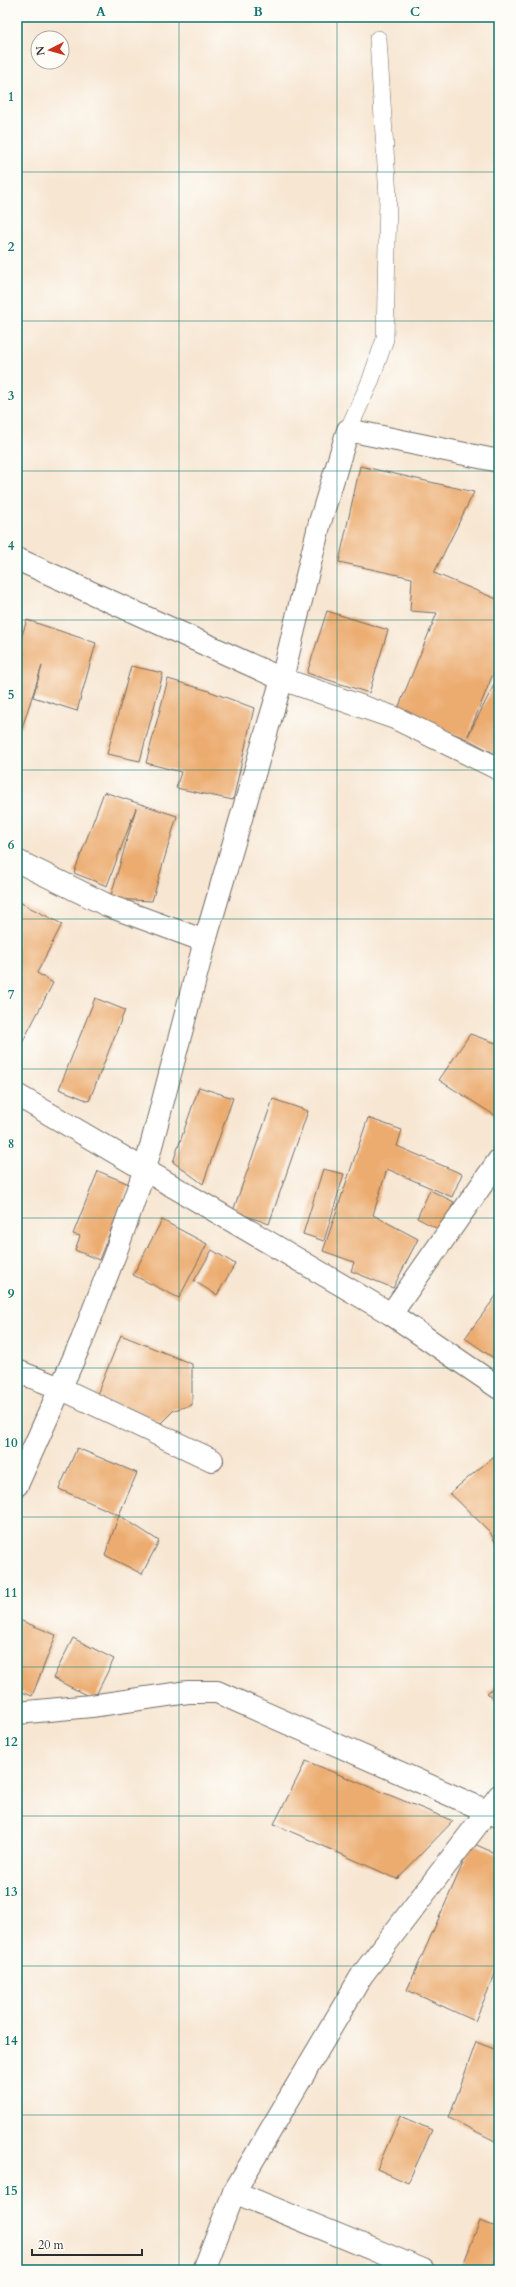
<svg xmlns="http://www.w3.org/2000/svg" width="516" height="2287" font-family="Cardo,serif">
<style>
.building{fill:#ecac6f}
.lines{fill:none;stroke-linecap:round;stroke-linejoin:round}
.lane-casing{stroke:#726c65;stroke-width:18}
.street-casing{stroke:#726c65;stroke-width:24}
.lane{stroke:#fff;stroke-width:17}
.street{stroke:#fff;stroke-width:22}
.grid{fill:none;stroke:#0f766e;stroke-width:1;stroke-opacity:0.55}
.neatline{fill:none;stroke:#0f766e;stroke-width:1.5}
.grid-label{font-size:13px;text-anchor:middle;font-weight:bold;fill:#0f766e}
</style>
<rect width="100%" height="100%" fill="#fdfcf7"/>
<filter id="ink" filterUnits="userSpaceOnUse"><feTurbulence type="fractalNoise" baseFrequency=".025" numOctaves="2"/><feDisplacementMap in="SourceGraphic" scale="8" xChannelSelector="R" yChannelSelector="G"/><feConvolveMatrix kernelMatrix="1 2 1 2 8 2 1 2 1" color-interpolation-filters="sRGB"/></filter>
<filter id="wash" filterUnits="userSpaceOnUse"><feTurbulence type="fractalNoise" baseFrequency=".012" numOctaves="4" result="noise"/><feDisplacementMap in="SourceGraphic" scale="16" xChannelSelector="R" yChannelSelector="G"/><feGaussianBlur stdDeviation="0.9" result="paint"/><feColorMatrix in="noise" values="0 0 0 0 0 0 0 0 0 0 0 0 0 0 0 0 0 1.4 0 .05"/><feComposite in="paint" operator="in"/></filter>
<g filter="url(#wash)">
<rect width="100%" height="100%" fill="#f7e6d2"/>
<g id="blocks">
<g class="building">
<polygon points="360,466 474,492 434,573 499,600 499,659 468,736 499,675 499,756 467,739 397,711 437,613 410,611 412,578 339,562"/>
<polygon points="327,611 388,630 369,693 307,673"/>
<polygon points="27,620 96,643 77,711 33,697 42,666 22,728 17,726 17,650"/>
<polygon points="131,666 163,673 140,761 107,754"/>
<polygon points="168,679 206,690 254,708 233,800 176,788 181,772 146,763"/>
<polygon points="104,792 177,816 152,901 110,899 136,808 107,886 74,873"/>
<polygon points="17,901 62,924 37,973 53,983 21,1045 17,1043"/>
<polygon points="95,998 125,1010 89,1101 59,1089"/>
<polygon points="470,1034 499,1044 499,1118 439,1080"/>
<polygon points="199,1087 233,1098 203,1184 173,1162"/>
<polygon points="273,1099 308,1111 269,1224 233,1211"/>
<polygon points="368,1118 402,1130 397,1146 462,1174 452,1197 387,1169 373,1215 418,1239 393,1288 351,1271 354,1262 323,1251"/>
<polygon points="323,1169 344,1174 324,1241 303,1234"/>
<polygon points="98,1171 129,1184 99,1260 75,1250 80,1236 73,1234"/>
<polygon points="430,1190 454,1202 440,1230 417,1218"/>
<polygon points="162,1220 207,1244 179,1298 133,1275"/>
<polygon points="212,1250 235,1264 217,1295 194,1281"/>
<polygon points="499,1292 499,1362 465,1338"/>
<polygon points="121,1335 192,1364 192,1405 174,1410 161,1423 96,1397"/>
<polygon points="77,1448 137,1473 119,1515 59,1489"/>
<polygon points="499,1452 499,1549 490,1532 450,1493"/>
<polygon points="119,1515 159,1541 142,1574 105,1555"/>
<polygon points="17,1619 56,1635 32,1696 17,1690"/>
<polygon points="73,1638 114,1659 94,1699 53,1678"/>
<polygon points="499,1683 499,1704 487,1693"/>
<polygon points="306,1761 453,1821 397,1879 274,1824"/>
<polygon points="472,1843 499,1855 499,1965 475,2021 407,1990"/>
<polygon points="476,2042 499,2051 499,2143 449,2118"/>
<polygon points="400,2116 432,2130 408,2183 377,2169"/>
<polygon points="480,2221 499,2228 499,2253 492,2270 461,2270"/>
</g>
</g>
</g>
<g filter="url(#ink)">
<use href="#blocks" fill-opacity="0" stroke="#726c65" stroke-width="1"/>
<g class="lines">
<g class="lane-casing">
<polyline id="lane" points="348,430 370,382 385,339 388,197 378,39"/>
</g>
<g class="street-casing">
<g id="street">
<polyline points="17,559 282,679 395,718 499,769"/>
<polyline points="17,861 109,906 205,941"/>
<polyline points="17,1095 391,1314 499,1388"/>
<polyline points="391,1314 499,1160"/>
<polyline points="17,1371 60,1388 212,1460"/>
<polyline points="17,1485 82,1340 115,1254 145,1169 205,941 282,679 320,522 348,430 499,461"/>
<polyline points="17,1713 91,1706 188,1692 217,1692 498,1816"/>
<polyline points="234,2192 423,2270"/>
<polyline points="204,2270 234,2192 362,1975 499,1796"/>
</g>
</g>
<use href="#lane" class="lane"/>
<use href="#street" class="street"/>
</g>
</g>
<path class="grid" d="M179 17V2270M337 17V2270M17 172H499M17 321H499M17 471H499M17 620H499M17 770H499M17 919H499M17 1069H499M17 1218H499M17 1368H499M17 1517H499M17 1667H499M17 1816H499M17 1966H499M17 2115H499"/>
<rect width="516" height="2287" fill="none" stroke="#fdfcf7" stroke-width="44"/>
<g transform="translate(50 50) rotate(264)"><circle r="19" fill="#fdfcf7" stroke="#a9a8a5"/>
<path d="M0-3L7 15L0 10L-7 15Z" fill="#c8321e"/>
<text y="-6" font-size="11" font-weight="bold" text-anchor="middle" fill="#2b2b2b">N</text>
</g>
<path d="M32 2249v6h110v-6" fill="none" stroke="#2b2b2b" stroke-width="2"/>
<text x="38" y="2249" font-size="12" fill="#2b2b2b" stroke="#fdfcf7" stroke-width="3" paint-order="stroke">20 m</text>
<rect x="22" y="22" width="472" height="2243" class="neatline"/>
<g class="grid-label">
<text x="101" y="16">A</text>
<text x="258" y="16">B</text>
<text x="415" y="16">C</text>
<text x="11" y="101">1</text>
<text x="11" y="251">2</text>
<text x="11" y="400">3</text>
<text x="11" y="550">4</text>
<text x="11" y="699">5</text>
<text x="11" y="849">6</text>
<text x="11" y="999">7</text>
<text x="11" y="1148">8</text>
<text x="11" y="1298">9</text>
<text x="11" y="1447">10</text>
<text x="11" y="1597">11</text>
<text x="11" y="1746">12</text>
<text x="11" y="1896">13</text>
<text x="11" y="2045">14</text>
<text x="11" y="2195">15</text>
</g>
</svg>
